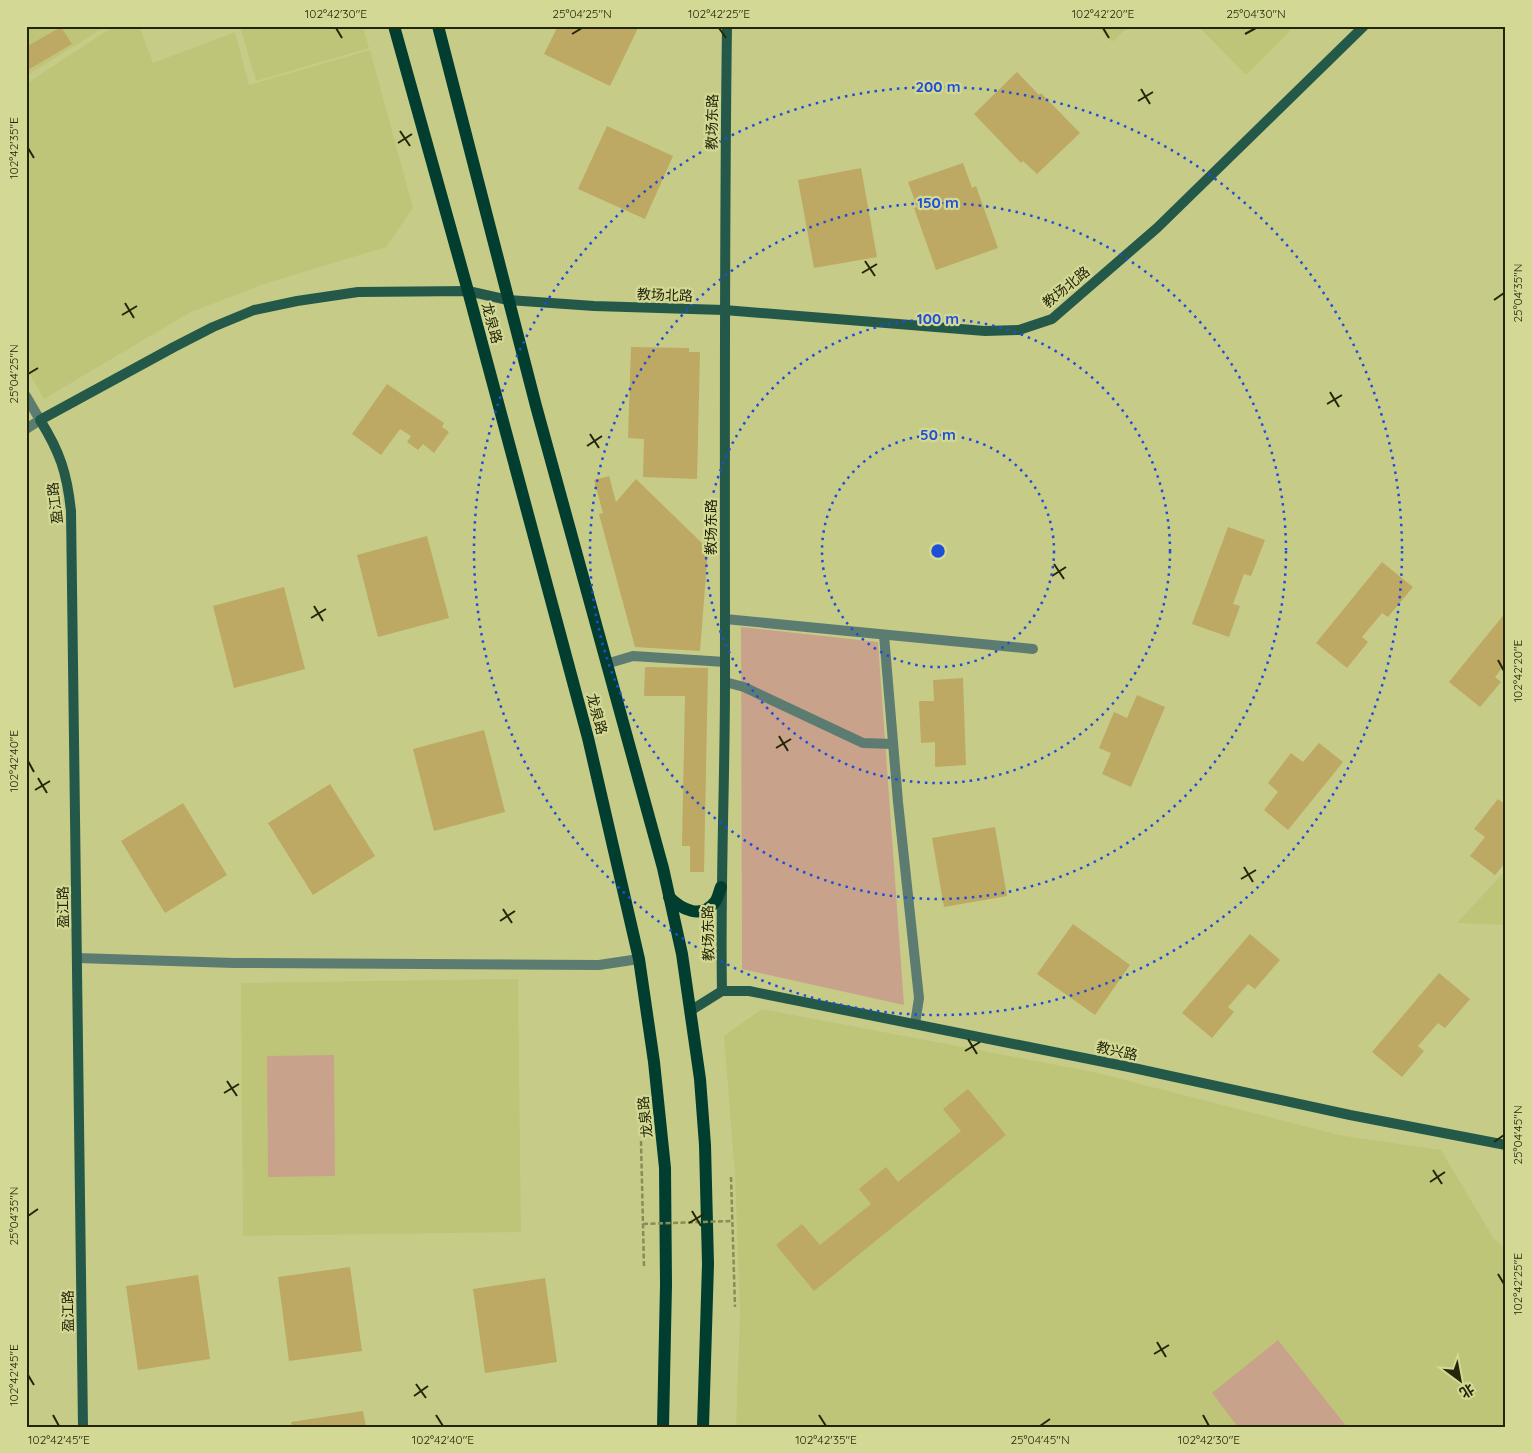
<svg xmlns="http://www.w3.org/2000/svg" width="1532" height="1453" font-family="Quicksand,'Noto Sans SC',sans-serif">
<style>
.built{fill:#bfc578}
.green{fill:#c9a28b}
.building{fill:#bda864}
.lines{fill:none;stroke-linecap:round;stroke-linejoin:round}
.path{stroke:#888c57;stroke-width:2.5;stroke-dasharray:5 2.5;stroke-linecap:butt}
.street{stroke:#5c7c72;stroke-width:10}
.secondary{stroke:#24594a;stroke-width:10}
.primary{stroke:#013e30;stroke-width:12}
.path-bridge{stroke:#888c57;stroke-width:2.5;stroke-dasharray:5 2.5;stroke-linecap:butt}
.ticks{fill:none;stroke:#24260a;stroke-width:2}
.ring{fill:none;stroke:#1d4ed8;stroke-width:2.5;stroke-dasharray:2.5 5}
.labels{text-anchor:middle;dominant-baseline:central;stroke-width:4.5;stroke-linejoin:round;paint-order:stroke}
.street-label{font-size:14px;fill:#24260a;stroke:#d3d994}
.centre{fill:#1d4ed8;stroke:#d3d994;stroke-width:2.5}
.ring-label{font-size:15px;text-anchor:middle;font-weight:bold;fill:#1d4ed8;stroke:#d3d994;stroke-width:4.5;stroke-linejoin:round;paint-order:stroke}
.neatline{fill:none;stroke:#24260a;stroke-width:2}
.ticks-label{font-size:12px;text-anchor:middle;fill:#24260a}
</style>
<rect width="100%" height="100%" fill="#c6cc87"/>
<g class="built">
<polygon points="26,26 106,26 26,76"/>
<polygon points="114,26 139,26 153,63 235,32 249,85 370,50 413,208 386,247 264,284 189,313 44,399 26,368 26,84"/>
<polygon points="240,26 363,26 369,48 256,81"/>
<polygon points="1096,26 1129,26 1112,42"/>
<polygon points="1198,26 1295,26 1246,75"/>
<polygon points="1506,870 1506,925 1457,923"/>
<polygon points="518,979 521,1232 243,1236 241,983"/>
<polygon points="762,1009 1094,1072 1339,1135 1441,1150 1494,1239 1506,1248 1506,1427 736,1427 740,1313 735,1176 724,1036"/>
</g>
<g class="green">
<polygon points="741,627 878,642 904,1005 742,969"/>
<polygon points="334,1055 335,1176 268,1177 267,1056"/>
<polygon points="1278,1340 1347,1427 1238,1427 1212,1393"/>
</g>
<g class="building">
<polygon points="558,26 639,26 610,86 544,54"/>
<polygon points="61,27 72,44 26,71 26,47"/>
<polygon points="1017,72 1039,95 1041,93 1080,133 1037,174 1023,161 1021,163 974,114"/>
<polygon points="607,126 673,156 645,219 578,189"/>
<polygon points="963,163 972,188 976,186 998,248 936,270 914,208 917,207 908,182"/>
<polygon points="861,168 877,257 814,268 798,180"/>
<polygon points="631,347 689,348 689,352 700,352 697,479 643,477 644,439 628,438"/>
<polygon points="387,384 444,423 442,427 449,432 434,453 423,444 418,450 407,442 411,436 400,429 381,455 352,434"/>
<polygon points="609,476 616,502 636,479 708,549 700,651 635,647 599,514 603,513 594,480"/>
<polygon points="1228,527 1265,540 1251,576 1244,574 1233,604 1240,606 1229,637 1192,624"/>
<polygon points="427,536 449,618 378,637 357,555"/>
<polygon points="1382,562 1413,587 1388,617 1382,613 1362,637 1368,642 1347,668 1316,643"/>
<polygon points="284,587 305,669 234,688 213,606"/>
<polygon points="1506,612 1506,663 1495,677 1501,682 1480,707 1449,682"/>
<polygon points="645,667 708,668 704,872 690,872 690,846 682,846 685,696 644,696"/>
<polygon points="963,678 966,765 935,767 935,742 921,743 919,701 934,701 933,680"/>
<polygon points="1137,695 1165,707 1131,787 1102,774 1111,753 1099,748 1114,712 1127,718"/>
<polygon points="484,730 505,812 434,831 413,749"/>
<polygon points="1319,743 1343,762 1288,830 1264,810 1278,792 1268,783 1291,753 1303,762"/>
<polygon points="330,784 375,856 313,895 268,823"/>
<polygon points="1498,799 1506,805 1506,862 1495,875 1470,856 1485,837 1474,829"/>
<polygon points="183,803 227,875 165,913 121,841"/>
<polygon points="995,827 1007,896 944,907 932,838"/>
<polygon points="1073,924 1130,965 1095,1015 1037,974"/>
<polygon points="1250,934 1280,960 1255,989 1248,984 1228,1007 1234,1012 1212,1038 1182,1013"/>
<polygon points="1439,973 1470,999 1445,1028 1438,1023 1418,1046 1424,1051 1402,1077 1372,1052"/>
<polygon points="968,1089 1006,1135 814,1291 776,1245 802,1224 820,1245 871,1204 859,1189 886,1167 898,1182 961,1131 943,1109"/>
<polygon points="350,1267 362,1351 289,1361 278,1277"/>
<polygon points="198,1275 210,1359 138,1370 126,1286"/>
<polygon points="545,1278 557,1362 485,1373 473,1289"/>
<polygon points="363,1411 366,1427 292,1427 291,1422"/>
</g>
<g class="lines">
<g class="path">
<polyline points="641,1141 644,1267"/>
<polyline points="731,1177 735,1307"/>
</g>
<g class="street">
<polyline points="26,396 40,420 26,429"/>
<polyline points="725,619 1033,649"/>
<polyline points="884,635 898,802 919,998 915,1024"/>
<polyline points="606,664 633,656 725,662"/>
<polyline points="725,682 744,687 863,743 893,744"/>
<polyline points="77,958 234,963 599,965 639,959"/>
</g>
<g class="secondary">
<path d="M722 991C720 887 725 784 725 681 725 462 724 244 727 26"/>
<polyline points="722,991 749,991 1129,1067 1350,1115 1506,1145"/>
<polyline points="690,1011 722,991"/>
<path d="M83 1427 71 511C67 473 60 452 40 420L174 347 213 327 254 310 297 301 358 292 468 291 508 300 594 306 724 310 985 331 1019 330 1052 319 1157 228 1364 26"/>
</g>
<g class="primary">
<polyline points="394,26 468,291 588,738 639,959 654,1062 665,1168 666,1285 663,1427"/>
<polyline points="438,26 536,406 663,868 682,954 700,1079 705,1145 708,1264 703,1427"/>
<path d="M669 897C681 909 701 920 715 902 718 898 719 892 721 887"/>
</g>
<polyline class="path-bridge" points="643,1224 732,1221"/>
</g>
<path class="ticks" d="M336 28 342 38M719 28 726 38M1103 28 1109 38M572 34 582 28M1245 34 1256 28M1141 89 1150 104M1138 101 1153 92M400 131 410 146M398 143 412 134M28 148 34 158M865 261 875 276M862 273 877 264M1494 300 1504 293M125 303 134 318M122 315 137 306M28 374 38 368M1330 392 1339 407M1327 404 1342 395M590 434 599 448M587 446 602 436M1054 564 1064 579M1052 576 1066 567M314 606 323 621M311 618 326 609M1498 660 1504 671M779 736 788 751M776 748 791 739M28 761 34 772M38 778 47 793M35 790 50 781M1244 867 1253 882M1241 879 1256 870M503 909 512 923M500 921 515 911M968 1039 977 1054M965 1051 980 1042M227 1081 237 1096M224 1093 239 1084M1494 1142 1504 1135M1433 1170 1442 1184M1430 1182 1445 1172M692 1211 701 1226M28 1216 38 1209M689 1223 704 1214M1498 1274 1504 1284M1157 1342 1166 1357M1154 1354 1169 1345M28 1375 34 1385M416 1384 426 1398M414 1396 428 1386M53 1415 59 1426M436 1415 443 1426M819 1415 826 1426M1203 1415 1209 1426M1040 1426 1050 1419"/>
<g class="ring">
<circle cx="938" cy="551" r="116"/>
<circle cx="938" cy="551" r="232"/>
<circle cx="938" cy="551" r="348"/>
<circle cx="938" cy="551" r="464"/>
</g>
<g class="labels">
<g class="street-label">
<text transform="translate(712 122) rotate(-89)">教场东路</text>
<text transform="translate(1066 287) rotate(-39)">教场北路</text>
<text transform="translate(665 295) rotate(2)">教场北路</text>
<text transform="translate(492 323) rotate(75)">龙泉路</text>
<text transform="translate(55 503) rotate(-97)">盈江路</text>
<text transform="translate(711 527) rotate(-90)">教场东路</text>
<text transform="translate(597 714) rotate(75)">龙泉路</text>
<text transform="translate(63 907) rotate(-91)">盈江路</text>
<text transform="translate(708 933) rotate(-91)">教场东路</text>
<text transform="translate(1117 1051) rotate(12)">教兴路</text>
<text transform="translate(645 1117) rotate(-96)">龙泉路</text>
<text transform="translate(68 1311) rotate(-91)">盈江路</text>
</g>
</g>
<circle cx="938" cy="551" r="8" class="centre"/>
<g class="ring-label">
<text x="938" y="92">200 m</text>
<text x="938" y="208">150 m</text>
<text x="938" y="324">100 m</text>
<text x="938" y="440">50 m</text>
</g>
<rect width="1532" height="1453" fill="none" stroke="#d3d994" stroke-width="55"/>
<g transform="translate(1460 1380) rotate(148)" stroke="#d3d994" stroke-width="4" paint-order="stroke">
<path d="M0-4L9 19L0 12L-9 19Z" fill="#24260a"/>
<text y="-8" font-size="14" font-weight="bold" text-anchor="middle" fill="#24260a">北</text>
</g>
<rect x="28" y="28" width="1476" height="1398" class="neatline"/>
<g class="ticks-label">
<text x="336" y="18">102°42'30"E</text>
<text x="582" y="18">25°04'25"N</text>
<text x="719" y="18">102°42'25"E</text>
<text x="1103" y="18">102°42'20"E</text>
<text x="1256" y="18">25°04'30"N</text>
<text transform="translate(14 148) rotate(-90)" y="4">102°42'35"E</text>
<text transform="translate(1518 293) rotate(-90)" y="4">25°04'35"N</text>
<text transform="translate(14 374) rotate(-90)" y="4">25°04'25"N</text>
<text transform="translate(1518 671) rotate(-90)" y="4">102°42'20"E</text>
<text transform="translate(14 761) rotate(-90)" y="4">102°42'40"E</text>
<text transform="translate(1518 1135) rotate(-90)" y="4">25°04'45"N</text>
<text transform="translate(14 1216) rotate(-90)" y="4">25°04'35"N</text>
<text transform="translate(1518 1284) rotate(-90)" y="4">102°42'25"E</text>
<text transform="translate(14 1375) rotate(-90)" y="4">102°42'45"E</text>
<text x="59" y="1444">102°42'45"E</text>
<text x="443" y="1444">102°42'40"E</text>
<text x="826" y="1444">102°42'35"E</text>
<text x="1040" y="1444">25°04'45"N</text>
<text x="1209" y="1444">102°42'30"E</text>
</g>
</svg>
